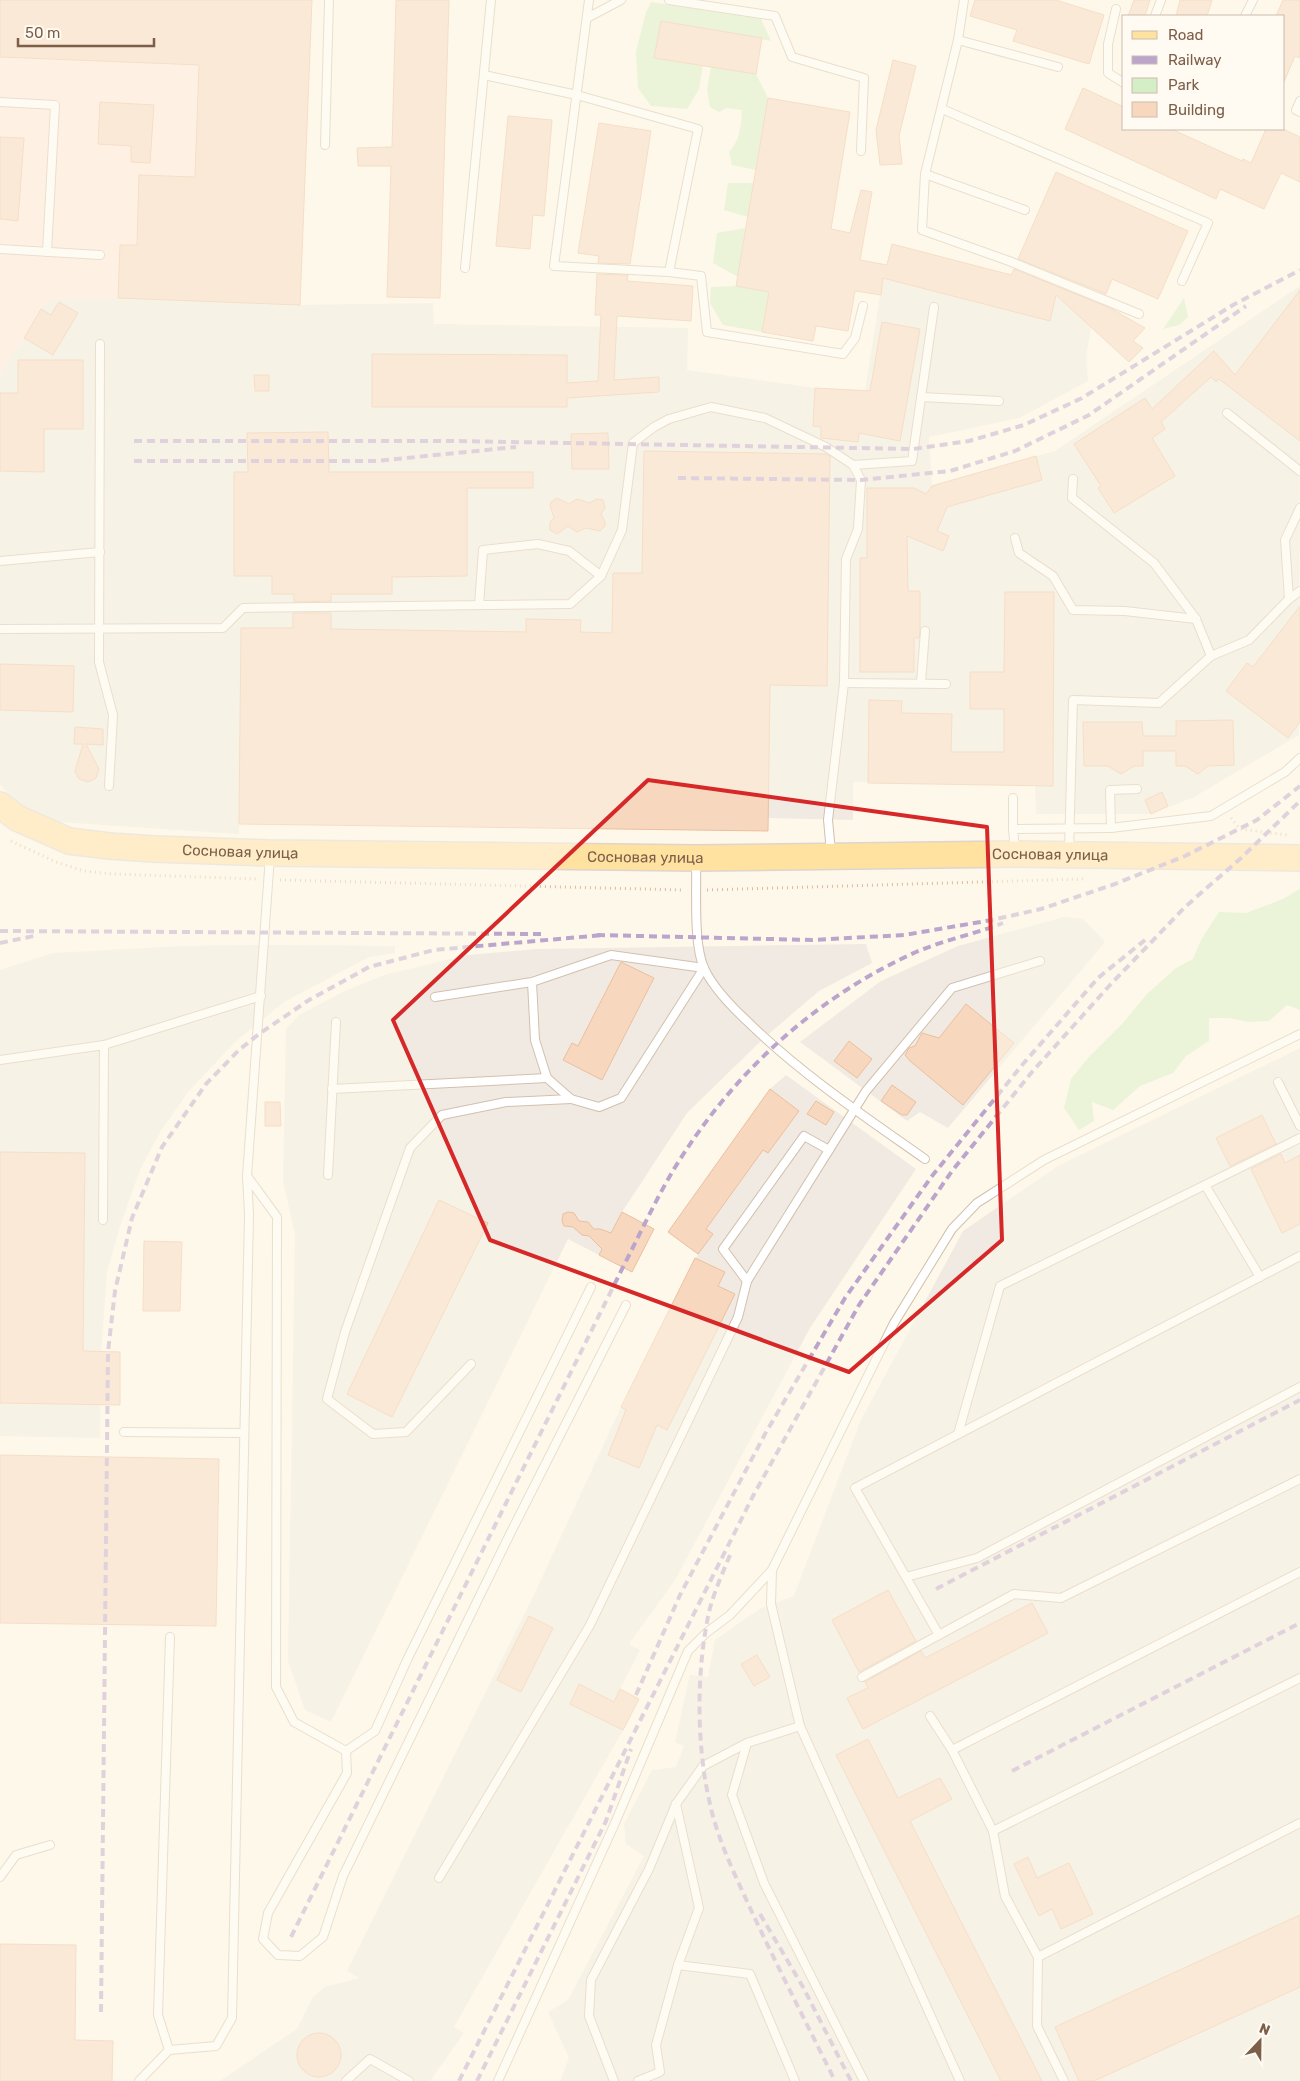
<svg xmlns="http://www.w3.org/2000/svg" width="1300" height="2081" font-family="Rubik,sans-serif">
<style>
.commercial{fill:#ffe9dd}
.industrial{fill:#f0eae3}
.green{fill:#d4efc5}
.building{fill:#f7d8be;stroke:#ecbf9d}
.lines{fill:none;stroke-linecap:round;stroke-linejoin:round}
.lane-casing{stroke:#d3c0ad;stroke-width:10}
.primary-casing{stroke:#ddd5d0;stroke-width:28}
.path{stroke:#ddbba0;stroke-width:3;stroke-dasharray:1 4;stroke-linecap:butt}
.lane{stroke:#fff;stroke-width:8}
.primary{stroke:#ffe1a0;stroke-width:25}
.rail{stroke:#bca5cc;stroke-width:4;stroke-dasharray:8 5;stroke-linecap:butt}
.marked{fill:none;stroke:#d62828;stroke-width:4;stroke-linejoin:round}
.labels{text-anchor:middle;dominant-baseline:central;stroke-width:4.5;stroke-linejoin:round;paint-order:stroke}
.street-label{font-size:15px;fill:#7d5e49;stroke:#fffbf2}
</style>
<rect width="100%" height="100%" fill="#fef8ea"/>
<polygon class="commercial" points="0,0 312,0 300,305 118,298 41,309 0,375"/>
<g class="industrial">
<polygon points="892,244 1041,282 1039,291 1056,295 1091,327 1086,358 1088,381 1019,418 929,437 932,485 1055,451 1300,286 1299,735 1194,797 1151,814 1036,814 1035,785 853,782 853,820 768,818 768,831 239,824 239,834 59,822 14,802 0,784 0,375 48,299 118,298 300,305 433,303 434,324 688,328 687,370 815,388 865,390 883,278"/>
<polygon points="1064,917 1083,919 1105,942 948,1128 920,1112 907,1121 800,1042 881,981 958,946"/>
<polygon points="866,944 872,963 819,991 764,1038 687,1113 622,1212 599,1255 568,1239 331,1722 305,1710 288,1661 295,1235 283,1181 286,1029 299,1015 345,991 387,974 468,955 537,949"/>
<polygon points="264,945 395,946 395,953 369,957 284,1002 235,1042 189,1091 160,1132 140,1170 120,1226 107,1272 101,1352 100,1438 0,1436 0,970 53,953 183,946"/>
<polygon points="1300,1048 1300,2081 560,2081 569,2058 548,2012 568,2000 644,1856 626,1844 624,1824 652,1770 676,1767 684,1746 675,1742 690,1675 708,1677 715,1640 761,1608 794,1596 860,1422 963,1231 1058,1166"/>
<polygon points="786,1075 916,1169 810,1328 675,1580 629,1644 640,1650 620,1689 639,1699 623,1730 454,2027 464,2033 430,2081 220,2081 297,2029 313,1997 325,1987 360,1978 347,1971 533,1597 621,1407 698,1254 668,1232 770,1089"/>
</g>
<g class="green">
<polygon points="651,2 761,19 771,41 661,21 655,57 703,65 699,89 687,109 651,106 638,88 636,52 646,12"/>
<path d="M711 67 756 74 768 98 756 170 732 165 729 152C740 141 741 126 742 110L726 108 719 112 710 107 707 90Z"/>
<polygon points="728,183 754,183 748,217 724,210"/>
<polygon points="746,228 738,277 713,263 717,233"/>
<polygon points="736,286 769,292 762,332 723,325 710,303 711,287"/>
<polygon points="1184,298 1188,317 1179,325 1163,329"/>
<polygon points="1300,889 1300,1010 1287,1005 1269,1021 1248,1022 1229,1018 1209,1018 1209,1041 1186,1056 1173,1073 1140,1086 1113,1110 1092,1102 1094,1121 1079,1130 1064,1108 1071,1079 1088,1058 1123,1023 1147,994 1176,968 1193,959 1201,940 1219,912 1246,913 1283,899"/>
</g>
<g class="building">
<polygon points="0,0 312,0 300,305 118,298 120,245 137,245 139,175 195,177 199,65 0,57"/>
<polygon points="396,0 449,0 440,298 387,297 391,166 358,166 357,148 392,147"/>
<polygon points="975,0 1056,0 1104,15 1089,64 1013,41 1017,30 970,16"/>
<polygon points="1134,0 1150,0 1145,16 1128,16"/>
<polygon points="1180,0 1212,0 1207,16 1176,16"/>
<polygon points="1283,0 1300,0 1300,58 1295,56 1284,82 1284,16 1276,16"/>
<polygon points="661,21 762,38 756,74 654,58"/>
<polygon points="893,60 916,66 899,136 902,164 880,165 876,130"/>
<polygon points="1083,88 1124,107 1124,129 1171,129 1242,161 1243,159 1251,163 1266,129 1283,129 1300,137 1300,182 1281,173 1264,209 1220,189 1216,199 1065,129"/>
<polygon points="768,98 850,112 831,229 850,233 861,190 872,192 860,260 887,265 892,244 1011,275 1014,269 1110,308 1145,328 1133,341 1143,348 1129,362 1056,295 1050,321 883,278 881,295 855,291 848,331 816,326 813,341 762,332 769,292 736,286"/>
<polygon points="100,102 154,105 150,163 131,162 131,146 98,144"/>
<polygon points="508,116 552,120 544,216 533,215 530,249 496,246"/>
<polygon points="599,123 651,131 630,264 598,263 599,256 578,253"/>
<polygon points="0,137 24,138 18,221 0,219"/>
<polygon points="1056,172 1188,231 1158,299 1112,279 1106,294 1018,259"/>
<polygon points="597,274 628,275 627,281 693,286 691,321 617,316 614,380 659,377 659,392 567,398 567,407 372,407 372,354 567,355 567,383 598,381 601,315 595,315"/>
<polygon points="1300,290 1300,441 1219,379 1216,382 1211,377 1161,422 1165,429 1152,438 1175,476 1114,513 1098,488 1101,486 1074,444 1145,398 1152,409 1214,351 1235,375"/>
<polygon points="59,302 78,313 53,355 24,338 41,309 51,315"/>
<polygon points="882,322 920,329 900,441 859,433 858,442 821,438 821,427 813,426 815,388 870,391"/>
<polygon points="18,360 83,360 83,429 44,429 44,472 0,471 0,393 18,393"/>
<polygon points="254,375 269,375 269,391 255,391"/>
<polygon points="328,432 329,472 533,472 533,488 467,488 467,576 392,577 392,594 331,594 331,601 294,602 294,594 272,594 272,576 234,576 234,472 248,472 247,433"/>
<polygon points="608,433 609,469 572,469 571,434"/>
<polygon points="644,451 826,454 830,456 827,686 770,685 768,831 239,824 241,628 293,628 293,613 331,613 331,629 526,632 526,619 581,620 580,632 612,633 613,573 642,573"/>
<polygon points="1036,456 1042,480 947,507 937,531 949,536 943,551 907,536 908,591 920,591 920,630 919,638 914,638 914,672 860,672 860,558 867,558 867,488 914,488 926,494 932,486"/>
<polygon points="557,498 569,504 577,499 589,503 597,499 603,500 605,508 601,514 605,522 605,526 600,531 586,528 577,532 568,526 557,534 550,530 550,522 554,518 550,505 551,502"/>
<polygon points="1005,592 1054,592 1053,786 868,783 869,700 902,701 901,713 952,714 951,752 1004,752 1004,709 970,709 970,672 1004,672"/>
<polygon points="1300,606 1300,722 1288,738 1226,691 1247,663 1253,667"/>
<polygon points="0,664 74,666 73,712 0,710"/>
<polygon points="1233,720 1234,765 1208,766 1198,774 1185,766 1176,766 1176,751 1143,751 1143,766 1134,766 1121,774 1108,766 1084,766 1083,722 1142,722 1143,736 1176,736 1176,721"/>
<polygon points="75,727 103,729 103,745 86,744 99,769 96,778 88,782 79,779 75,771 83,744 74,744"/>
<polygon points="1162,792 1168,806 1151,814 1145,800"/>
<polygon points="621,962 654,978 602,1080 563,1060 572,1043 578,1046"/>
<polygon points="966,1004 1014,1043 963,1105 910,1061 905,1055 909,1048 915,1046 922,1033 939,1038"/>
<polygon points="849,1041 872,1059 857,1078 834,1061"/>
<polygon points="892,1085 916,1102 907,1115 902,1115 881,1101"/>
<polygon points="770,1089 799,1111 768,1153 763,1150 706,1229 713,1234 698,1254 668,1232"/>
<polygon points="816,1101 834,1112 826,1125 807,1114"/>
<polygon points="265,1102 280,1102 281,1126 265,1126"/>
<polygon points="1262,1115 1276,1144 1230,1166 1216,1138"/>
<polygon points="0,1152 85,1153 83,1351 120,1352 120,1405 0,1403"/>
<polygon points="1281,1154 1285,1163 1300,1155 1300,1224 1282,1233 1251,1169"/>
<polygon points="439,1200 488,1223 392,1417 347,1394"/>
<polygon points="568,1212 574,1213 579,1221 588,1222 594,1229 600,1229 611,1233 622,1212 654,1229 632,1272 599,1255 602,1249 589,1236 582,1235 573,1227 564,1226 562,1221 563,1214"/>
<polygon points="144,1241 182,1242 180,1311 143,1311"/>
<polygon points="695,1258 725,1272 718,1286 735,1294 667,1430 657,1425 639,1468 608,1455 626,1410 621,1407"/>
<polygon points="0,1455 219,1459 216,1626 0,1623"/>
<polygon points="888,1590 916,1641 859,1672 832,1620"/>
<polygon points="1032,1603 1048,1633 863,1729 847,1698 868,1688 865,1682 921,1651 925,1658"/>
<polygon points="529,1616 553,1628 521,1692 497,1680"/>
<polygon points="757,1655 770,1677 754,1686 741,1664"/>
<polygon points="579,1684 614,1702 620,1689 639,1699 623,1730 570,1704"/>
<polygon points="868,1739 898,1798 940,1778 952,1799 910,1821 1042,2081 1001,2081 836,1755"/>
<polygon points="1028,1857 1037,1878 1069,1863 1093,1914 1061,1929 1052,1909 1039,1916 1014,1864"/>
<polygon points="1300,1915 1300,1987 1094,2081 1079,2081 1055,2027"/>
<polygon points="0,1944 76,1945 75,2040 113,2041 112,2081 0,2081"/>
<circle cx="319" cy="2055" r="22"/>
</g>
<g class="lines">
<g class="lane-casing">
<g id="lane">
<polyline points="669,0 775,16 792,57 864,78 861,151"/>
<polyline points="964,0 958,40 925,174 922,230 1009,261 1139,314"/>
<polyline points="1116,9 1108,44 1108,73 1124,83"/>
<polyline points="1155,16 1161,0"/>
<polyline points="1245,16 1253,0"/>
<polyline points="587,18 621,0"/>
<polyline points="958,40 1058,67"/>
<polyline points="484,75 577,95 698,129 669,272 554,266 589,0"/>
<polyline points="1300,101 1296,110 1300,112"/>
<polyline points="0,102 55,105 47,252"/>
<polyline points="942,109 1208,223 1182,281"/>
<polyline points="325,145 329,0"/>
<polyline points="925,174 1025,210"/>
<polyline points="0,249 100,255"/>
<polyline points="465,268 491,0"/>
<polyline points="669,272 701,276 707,332 843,354 855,338 863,306"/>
<polyline points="100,344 99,662 113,715 109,786"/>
<polyline points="921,397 999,401"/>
<polyline points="1227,413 1300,471"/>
<polyline points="853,465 912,461 934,307"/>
<polyline points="1073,479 1072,498 1154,563 1196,619 1211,656"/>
<polyline points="1015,538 1019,553 1053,576 1073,610 1125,611 1196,619"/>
<polyline points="0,561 100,552"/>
<polyline points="1289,599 1285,540 1300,508"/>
<polyline points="479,605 483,550 538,544 569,551 601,576"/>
<polyline points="0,629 223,628 243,608 570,604 601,576 622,530 633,443 654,427 669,419 711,407 765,418 826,447 853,465 861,480 858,529 846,559 844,683 828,820 831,852"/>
<polyline points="844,683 946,684"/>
<polyline points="921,683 925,631"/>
<polyline points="1013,798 1013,829"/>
<polyline points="1111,828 1110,790 1137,789"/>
<polyline points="1015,850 1013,829 1111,828 1211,816 1285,772 1300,758"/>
<polyline points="1069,851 1073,700 1159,703 1211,656 1249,640 1289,599 1300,591"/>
<polyline points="270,856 247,1176 277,1217 276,1687 294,1722 346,1751"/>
<path d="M696 862C697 891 693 943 704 968 713 988 732 1007 747 1021 801 1074 864 1116 925 1159"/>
<polyline points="435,997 532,982 611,955 704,968 621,1098 599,1107 571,1099 547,1078 535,1040 532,982"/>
<polyline points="0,1060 104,1045 261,996"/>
<polyline points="1278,1082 1300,1126"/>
<polyline points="332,1089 547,1078"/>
<polyline points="328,1175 336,1022"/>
<polyline points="1205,1185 1300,1138"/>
<polyline points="103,1220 104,1045"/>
<polyline points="747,1281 723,1249 804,1136 829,1150"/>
<polyline points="471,1364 406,1432 373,1434 327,1399 345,1332 410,1148 442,1115 506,1102 571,1099"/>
<polyline points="124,1432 244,1433"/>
<polyline points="958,1434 1000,1286 1205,1185 1260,1277"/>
<polyline points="772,1570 771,1604 800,1726 960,2081"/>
<polyline points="906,1577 977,1558 1300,1387"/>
<polyline points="939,1635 855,1488 1300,1256"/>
<polyline points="862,1677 1014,1594 1061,1598 1300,1479"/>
<polyline points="930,1716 952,1750 993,1831 1005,1896 1038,1957 1037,2026 1064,2081"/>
<polyline points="800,1726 747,1743 732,1795 764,1883 864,2081"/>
<polyline points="952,1750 1300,1572"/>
<polyline points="346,1751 347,1773 268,1913 263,1939 278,1955 300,1956 323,1937 343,1876 509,1536 626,1305"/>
<polyline points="346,1751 375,1731 408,1658 591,1287"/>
<polyline points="993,1831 1300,1678"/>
<polyline points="0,1877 16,1855 50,1845"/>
<polyline points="439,1878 590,1625 738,1317 747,1281 866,1091 952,988 1040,961"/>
<polyline points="1038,1957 1300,1823"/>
<polyline points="678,1965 750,1974 795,2081"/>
<polyline points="169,2050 158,2015 170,1637"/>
<polyline points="139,2081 169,2050 216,2046 232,2018 249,1215 247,1176"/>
<polyline points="346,2081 370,2059 409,2081"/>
<polyline points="498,2081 615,1823 688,1651 706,1633 730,1615 772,1570 894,1323 952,1229 977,1203 1044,1160 1300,1034"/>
<polyline points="614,2081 589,2016 591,1980 649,1869 676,1804 703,1766 747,1743"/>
<polyline points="638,2081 660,2072 656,2045 678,1965 699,1908 676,1804"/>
</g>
</g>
<g class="primary-casing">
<g id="primary">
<path id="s1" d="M0 805 17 818 69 841 109 846 154 849 270 853 696 858 1015 854 1300 858"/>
</g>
</g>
<g class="path">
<polyline points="1231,818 1240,829 1287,835"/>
<polyline points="11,841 56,862 84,871 113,874 256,879"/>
<polyline points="280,880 684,890"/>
<polyline points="707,890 1083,879 1085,877"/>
</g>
<use href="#lane" class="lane"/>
<use href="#primary" class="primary"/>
<g class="rail">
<polyline points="134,441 453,441 913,449 969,441 1024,425 1082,398 1233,305 1300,270"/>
<polyline points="134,461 376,461 516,447"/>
<polyline points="678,478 861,480 950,471 1015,451 1089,415 1246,306"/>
<polyline points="0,931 542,934"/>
<polyline points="597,935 812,940 904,935 992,920 1041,909 1115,884 1185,856 1257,820 1300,786"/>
<polyline points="0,943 34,936"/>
<path d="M730 1555C723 1572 715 1590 710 1608 696 1667 696 1745 710 1804 718 1841 736 1877 751 1910 778 1968 807 2024 835 2081"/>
<polyline points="936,1589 1300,1400"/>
<polyline points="636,1695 680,1595 765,1434 845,1298 932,1176 1023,1064 1098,978 1145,940"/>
<polyline points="1012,1771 1300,1623"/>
<polyline points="760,1914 803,1987 851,2081"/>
<path d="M291 1937 623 1267C640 1234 655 1201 674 1169 732 1074 814 998 916 952 944 940 975 934 1003 923"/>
<polyline points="101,2012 108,1352 115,1291 132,1218 162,1147 206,1084 239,1050 259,1034 309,1000 369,967 434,950 603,935"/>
<polyline points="459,2081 753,1496 859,1305 952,1171 1032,1072 1110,985 1185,907 1241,858 1300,801"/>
<polyline points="477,2081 606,1821 631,1749"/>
</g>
</g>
<path d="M0 0H1300V2081H0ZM648 780 987 827 1002 1240 849 1372 490 1240 393 1020Z" fill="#fef8ea" fill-opacity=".55" fill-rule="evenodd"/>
<path class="marked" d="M648 780 987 827 1002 1240 849 1372 490 1240 393 1020Z"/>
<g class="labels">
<g class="street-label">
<text stroke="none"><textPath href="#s1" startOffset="250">Сосновая улица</textPath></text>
<text stroke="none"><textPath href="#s1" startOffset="1060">Сосновая улица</textPath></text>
<text stroke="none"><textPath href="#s1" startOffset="655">Сосновая улица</textPath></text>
</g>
</g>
<rect x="1122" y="15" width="162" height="115" fill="#fffbf2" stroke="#cbbcae"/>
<rect x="1132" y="31" width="25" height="8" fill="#ffe1a0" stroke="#cbbcae"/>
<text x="1168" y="40" font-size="15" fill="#7d5e49">Road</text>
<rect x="1132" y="56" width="25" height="8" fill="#bca5cc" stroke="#cbbcae"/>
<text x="1168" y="65" font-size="15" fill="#7d5e49">Railway</text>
<rect x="1132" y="78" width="25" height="15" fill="#d4efc5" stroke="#cbbcae"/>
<text x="1168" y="90" font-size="15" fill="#7d5e49">Park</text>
<rect x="1132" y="102" width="25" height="15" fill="#f7d8be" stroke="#cbbcae"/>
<text x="1168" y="115" font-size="15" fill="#7d5e49">Building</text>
<g transform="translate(1260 2041) rotate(22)" stroke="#fffbf2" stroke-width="4" paint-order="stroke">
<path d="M0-4L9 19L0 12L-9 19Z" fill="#7d5e49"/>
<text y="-8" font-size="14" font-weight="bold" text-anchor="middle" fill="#7d5e49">N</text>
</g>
<path d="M18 38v8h136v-8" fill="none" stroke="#7d5e49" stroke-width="2.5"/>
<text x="25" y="38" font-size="15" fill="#7d5e49" stroke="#fffbf2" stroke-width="4" paint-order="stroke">50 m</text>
</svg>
